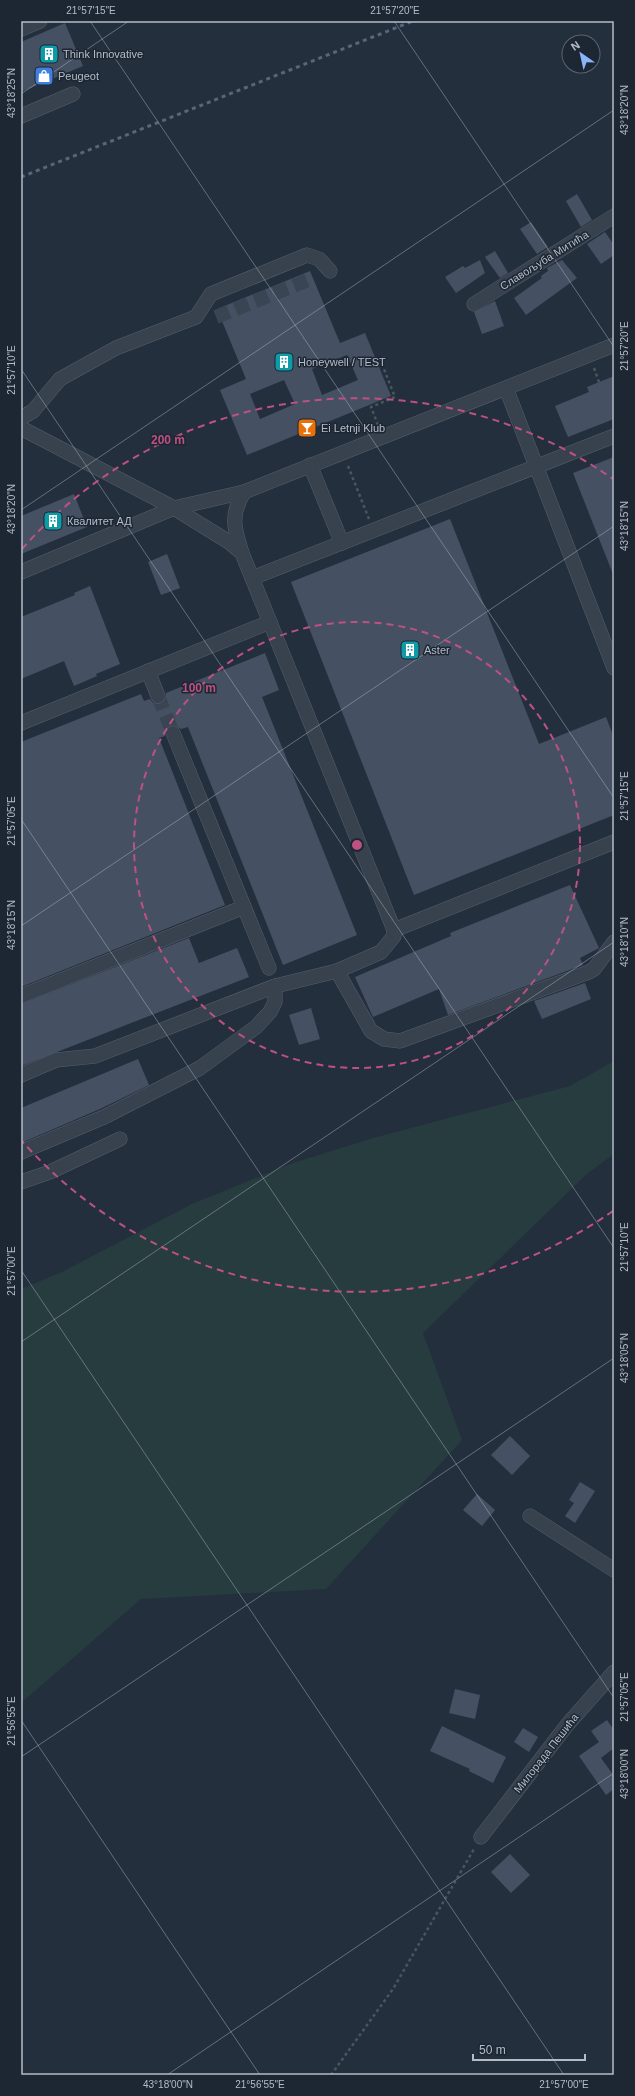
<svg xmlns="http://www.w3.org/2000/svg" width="635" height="2096" font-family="Helvetica,sans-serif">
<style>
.green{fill:#263c3f}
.building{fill:#455162;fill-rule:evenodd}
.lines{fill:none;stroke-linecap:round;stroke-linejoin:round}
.minor-tunnel{stroke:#3a4453;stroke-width:14;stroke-dasharray:14 7;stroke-linecap:butt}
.minor-casing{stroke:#565f6c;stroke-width:15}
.path{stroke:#44595c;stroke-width:2.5;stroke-dasharray:3 3;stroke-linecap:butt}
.minor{stroke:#38414e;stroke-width:14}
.rail{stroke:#5a6575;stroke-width:3;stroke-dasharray:4 4;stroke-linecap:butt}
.ticks{fill:none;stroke:#b4bcc9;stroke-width:1;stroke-opacity:0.45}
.ring{fill:none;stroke:#bd5182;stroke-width:2;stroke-dasharray:7 5}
.labels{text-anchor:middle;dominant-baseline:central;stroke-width:3;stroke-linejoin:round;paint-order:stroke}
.poi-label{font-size:11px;fill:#b4bcc9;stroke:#1d2633;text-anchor:start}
.street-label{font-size:11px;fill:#b4bcc9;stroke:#1d2633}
.centre{fill:#bd5182;stroke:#1d2633;stroke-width:2}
.ring-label{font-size:12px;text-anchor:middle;font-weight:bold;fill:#bd5182;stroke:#1d2633;stroke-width:3;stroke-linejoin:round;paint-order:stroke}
.neatline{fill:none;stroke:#b4bcc9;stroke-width:1.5}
.ticks-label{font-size:10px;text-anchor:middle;fill:#b4bcc9}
</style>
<rect width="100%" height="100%" fill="#242f3e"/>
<polygon class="green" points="614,1061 614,1154 588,1173 423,1333 462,1440 326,1589 141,1599 21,1703 21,1289 62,1272 192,1204 293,1163 373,1138 570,1086"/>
<g class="building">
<polygon points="65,23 83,66 21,92 21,42"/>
<polygon points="577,194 592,220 581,227 566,201"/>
<polygon points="531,222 548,247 537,254 520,229"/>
<polygon points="605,232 614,245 614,255 601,264 587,244"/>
<polygon points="495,251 508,273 500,278 485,257"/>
<polygon points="480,260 485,273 456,293 445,277 463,266 465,268"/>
<polygon points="562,260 577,278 526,315 514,298 542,278 541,276 548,271 547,268"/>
<path d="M310 271 340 343 365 333 391 396 247 455 220 390 246 379 217 309ZM347 355 358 380 322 395 312 369ZM284 380 295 404 260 419 250 394Z"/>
<polygon points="495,301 504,326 482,334 474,312"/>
<polygon points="614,376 614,419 568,437 555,406 589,392 587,387"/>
<polygon points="614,457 614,574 613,574 573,473"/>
<polygon points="74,494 87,527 21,554 21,516"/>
<polygon points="450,519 539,744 606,717 614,738 614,815 414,895 291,582"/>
<polygon points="167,554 180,588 161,595 148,562"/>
<polygon points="90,586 120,664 96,674 97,676 74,686 64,661 21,679 21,617 75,595 74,593"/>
<polygon points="265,653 279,690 262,697 357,935 283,965 188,727 181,729 175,725 170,725 166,728 165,736 159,738 225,905 21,987 21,742 141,694 144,701 150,699 153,703 161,704 165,701 166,693"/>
<polygon points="570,885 599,948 580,958 583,965 448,1015 439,989 373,1017 355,977 451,936 450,933"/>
<polygon points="189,938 199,963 237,948 249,977 21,1066 21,1004"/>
<polygon points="585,983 591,999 542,1019 534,1001"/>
<polygon points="311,1008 320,1039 299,1045 289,1015"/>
<polygon points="138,1059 149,1085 100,1109 21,1143 21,1108"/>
<polygon points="510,1436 530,1456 512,1475 491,1455"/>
<polygon points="580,1482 595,1491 575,1523 565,1516 574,1503 569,1500"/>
<polygon points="477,1494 495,1510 482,1526 463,1510"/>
<polygon points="455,1689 480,1695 475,1719 449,1713"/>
<polygon points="607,1720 614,1730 614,1748 601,1758 614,1776 614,1789 606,1795 579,1756 599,1742 591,1731"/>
<polygon points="442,1726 506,1757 493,1783 469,1771 470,1769 430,1751"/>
<polygon points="523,1728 538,1737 529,1752 514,1742"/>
<polygon points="510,1854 530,1875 511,1893 491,1872"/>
</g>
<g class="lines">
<g class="minor-tunnel">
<polyline points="216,317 313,278"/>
<polyline points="158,696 173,733"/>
</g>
<g class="minor-casing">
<g id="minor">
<polyline points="21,29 40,21"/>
<polyline points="21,116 73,94"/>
<polyline points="474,304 614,216"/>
<polyline points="506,388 614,668"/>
<polyline points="21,418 33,411 60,379 116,348 196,317 211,294 307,255 319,259 330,271"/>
<polyline points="21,428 174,508 229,542 242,553 394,930 394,936 381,952 337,971 275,986 95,1056 56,1060 21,1075"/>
<polyline points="310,465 342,543"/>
<path d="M242 553C234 528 230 515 244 492"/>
<polyline points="21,572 174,508 244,492 614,345"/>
<polyline points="252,578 614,436"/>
<polyline points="148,671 158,696"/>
<polyline points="21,723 270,622"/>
<polyline points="173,733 269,968"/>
<polyline points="394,930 614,842"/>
<polyline points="337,971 371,1031 384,1039 400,1041 589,972 594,969 614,942"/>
<polyline points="21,996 244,907"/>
<polyline points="21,1152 104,1117 200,1068 256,1027 270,1012 275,1002 275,986"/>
<polyline points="21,1182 50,1172 120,1139"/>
<polyline points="530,1516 614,1570"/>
<polyline points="481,1837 567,1725 614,1672"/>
</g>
</g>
<g class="path">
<polyline points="594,368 599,382"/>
<polyline points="378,425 371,407 395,397 380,359 385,357"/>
<polyline points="348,466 369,519"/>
<polyline points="331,2075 393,1989 474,1849"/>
</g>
<use href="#minor" class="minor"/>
<polyline class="rail" points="21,177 413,21"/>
</g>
<path class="ticks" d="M90 21 614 798M394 21 614 347M21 94 129 21M21 369 614 1248M21 510 614 110M21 819 614 1698M21 926 614 526M21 1270 564 2075M21 1342 614 942M21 1720 260 2075M21 1757 614 1358M167 2075 614 1773"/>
<g class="ring">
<circle cx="357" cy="845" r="223"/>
<path d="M613 1211A447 447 0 0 1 22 1141M22 549A447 447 0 0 1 613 479"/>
</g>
<defs>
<g id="building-square" transform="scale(1)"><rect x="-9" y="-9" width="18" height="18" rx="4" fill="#0f9aa8" stroke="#1d2633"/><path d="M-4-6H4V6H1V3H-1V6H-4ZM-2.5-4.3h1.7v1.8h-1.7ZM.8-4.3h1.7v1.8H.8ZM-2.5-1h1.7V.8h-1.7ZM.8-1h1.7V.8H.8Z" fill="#fff"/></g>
<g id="shop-square" transform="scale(1)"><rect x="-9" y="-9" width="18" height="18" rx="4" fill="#3f7fe0" stroke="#1d2633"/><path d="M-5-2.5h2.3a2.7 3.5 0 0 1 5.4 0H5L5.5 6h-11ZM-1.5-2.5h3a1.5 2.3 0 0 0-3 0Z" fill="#fff"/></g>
<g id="bar-square" transform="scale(1)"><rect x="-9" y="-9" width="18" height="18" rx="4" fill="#e8710a" stroke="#1d2633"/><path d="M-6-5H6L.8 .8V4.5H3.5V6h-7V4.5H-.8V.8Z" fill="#fff"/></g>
</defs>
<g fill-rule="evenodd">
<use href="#building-square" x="49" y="54"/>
<use href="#shop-square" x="44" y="76"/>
<use href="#building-square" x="284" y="362"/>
<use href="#bar-square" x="307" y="428"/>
<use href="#building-square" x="53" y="521"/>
<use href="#building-square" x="410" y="650"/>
</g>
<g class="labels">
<g class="poi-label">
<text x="63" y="54">Think Innovative</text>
<text x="58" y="76">Peugeot</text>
<text x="298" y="362">Honeywell / TEST</text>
<text x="321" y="428">Ei Letnji Klub</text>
<text x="67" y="521">Квалитет АД</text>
<text x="424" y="650">Aster</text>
</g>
<g class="street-label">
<text transform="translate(544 260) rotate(-32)">Славољуба Митића</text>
<text transform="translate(546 1753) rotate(-52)">Милорада Пешића</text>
</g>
</g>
<circle cx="357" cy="845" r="6" class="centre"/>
<g class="ring-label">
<text x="168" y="444">200 m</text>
<text x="199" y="692">100 m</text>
</g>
<rect width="635" height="2096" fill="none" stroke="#1d2633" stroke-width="44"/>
<g transform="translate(581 54) rotate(326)"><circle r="19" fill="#1d2633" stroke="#59626f"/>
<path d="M0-3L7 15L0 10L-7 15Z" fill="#8ab4f8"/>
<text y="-6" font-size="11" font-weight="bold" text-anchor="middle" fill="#b4bcc9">N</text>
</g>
<path d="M473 2054v6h112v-6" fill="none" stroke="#b4bcc9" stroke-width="2"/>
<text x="479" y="2054" font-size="12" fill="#b4bcc9" stroke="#1d2633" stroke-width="3" paint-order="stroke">50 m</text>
<rect x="22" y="22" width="591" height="2052" class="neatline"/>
<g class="ticks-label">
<text x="91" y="14">21°57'15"E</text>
<text x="395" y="14">21°57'20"E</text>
<text transform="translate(11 93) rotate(-90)" y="4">43°18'25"N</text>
<text transform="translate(624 110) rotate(-90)" y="4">43°18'20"N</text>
<text transform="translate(624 346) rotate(-90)" y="4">21°57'20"E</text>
<text transform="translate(11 370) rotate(-90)" y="4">21°57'10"E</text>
<text transform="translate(11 509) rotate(-90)" y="4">43°18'20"N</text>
<text transform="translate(624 526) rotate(-90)" y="4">43°18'15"N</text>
<text transform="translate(624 796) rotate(-90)" y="4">21°57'15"E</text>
<text transform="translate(11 821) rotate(-90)" y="4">21°57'05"E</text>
<text transform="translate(11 925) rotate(-90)" y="4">43°18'15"N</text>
<text transform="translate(624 942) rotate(-90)" y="4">43°18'10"N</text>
<text transform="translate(624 1247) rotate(-90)" y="4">21°57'10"E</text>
<text transform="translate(11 1271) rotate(-90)" y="4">21°57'00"E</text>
<text transform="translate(624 1358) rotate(-90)" y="4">43°18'05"N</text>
<text transform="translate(624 1697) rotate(-90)" y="4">21°57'05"E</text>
<text transform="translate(11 1721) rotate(-90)" y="4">21°56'55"E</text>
<text transform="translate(624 1774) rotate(-90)" y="4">43°18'00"N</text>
<text x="168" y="2088">43°18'00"N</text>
<text x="260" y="2088">21°56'55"E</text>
<text x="564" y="2088">21°57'00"E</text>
</g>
</svg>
